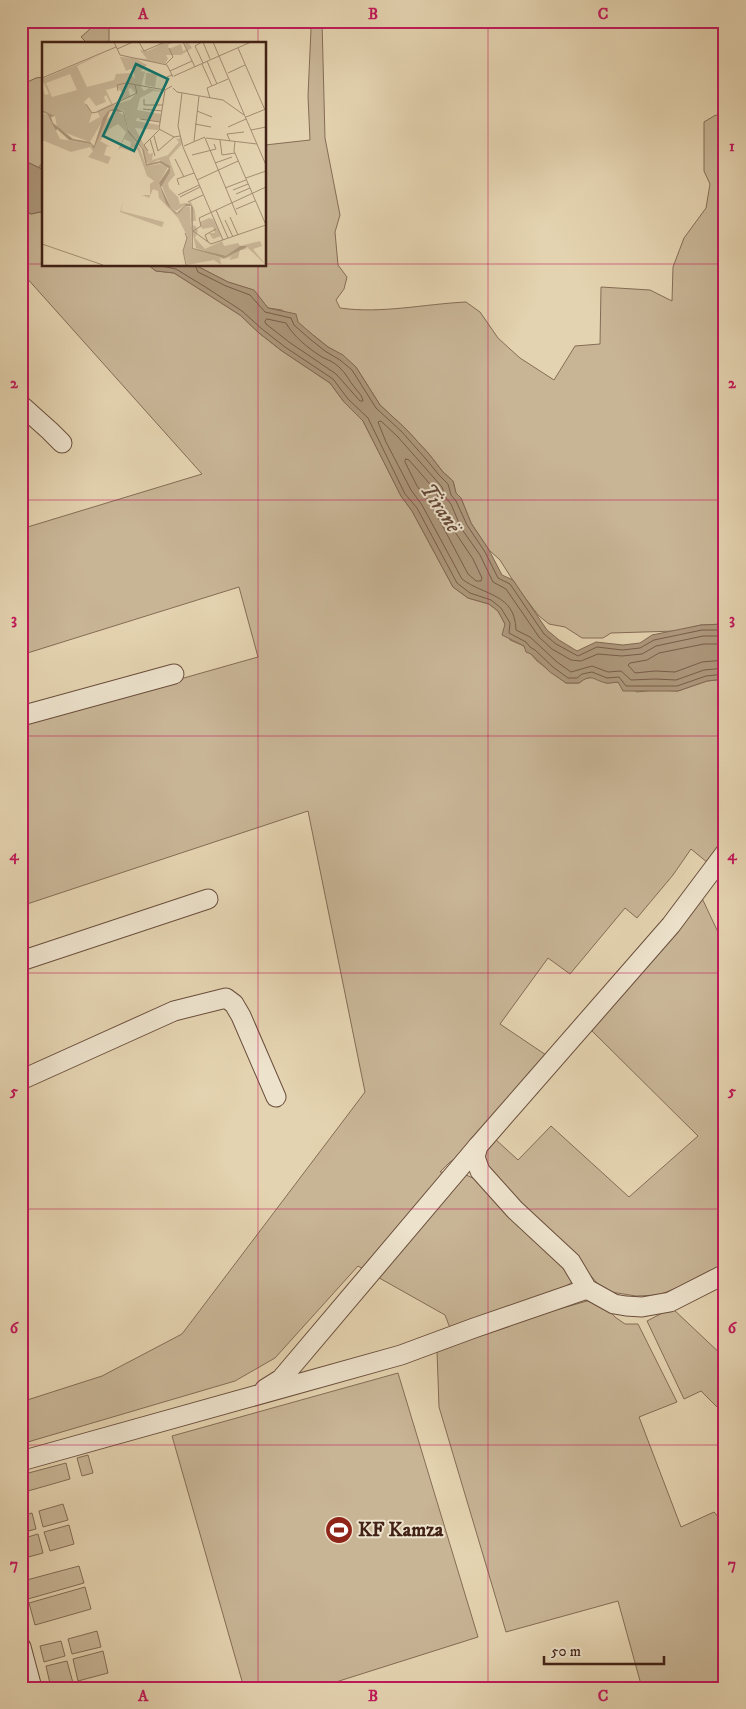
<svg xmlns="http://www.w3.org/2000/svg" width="746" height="1709" font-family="'IM FELL DW Pica',serif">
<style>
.green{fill:#c8b596;stroke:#856c56}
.water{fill:#ad977c;stroke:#826853}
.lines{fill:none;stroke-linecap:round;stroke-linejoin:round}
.shore{stroke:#785c49;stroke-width:1}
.minor-casing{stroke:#6a4e3c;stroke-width:21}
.minor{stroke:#ede2cc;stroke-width:19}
.grid{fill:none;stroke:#c2185b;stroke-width:1;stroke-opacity:0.55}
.labels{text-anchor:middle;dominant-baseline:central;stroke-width:4;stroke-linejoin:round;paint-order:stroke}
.poi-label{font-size:20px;font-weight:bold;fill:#422216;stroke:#ede2cc;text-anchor:start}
.water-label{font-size:21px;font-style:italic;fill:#624535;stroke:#ede2cc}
.inset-road{fill:none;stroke:#a38c72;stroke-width:1}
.view{fill:#0f766e;fill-opacity:0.15;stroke:#0f766e;stroke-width:2.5}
.inset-edge{fill:none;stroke:#422216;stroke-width:2.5}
.neatline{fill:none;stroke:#c2185b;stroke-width:2}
.grid-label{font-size:16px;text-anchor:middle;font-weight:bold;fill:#c2185b}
</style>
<rect width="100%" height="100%" fill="#e4d3b0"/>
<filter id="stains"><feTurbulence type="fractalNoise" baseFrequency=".004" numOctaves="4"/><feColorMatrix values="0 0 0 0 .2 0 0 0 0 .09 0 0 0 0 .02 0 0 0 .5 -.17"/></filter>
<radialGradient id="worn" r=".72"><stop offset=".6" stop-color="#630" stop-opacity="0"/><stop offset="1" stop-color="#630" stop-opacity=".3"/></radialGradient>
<g class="green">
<polygon points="99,21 109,21 109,44 88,44 81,37"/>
<path d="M309 21H322L325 138 340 215 335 232 338 265 347 277 344 289 336 300 340 308C382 314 424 304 466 302L480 312 498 338 510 349 520 358 554 380 575 346 600 344 601 287 650 290 672 301 673 267 684 238 706 208 710 184 704 171V122L714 116 725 112V624L701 625 676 631 611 633 603 638H582L565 627 549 624 539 616 519 590 500 560 489 550 471 523 461 498 456 493 453 481 443 472 429 454 406 429 380 405 356 367 343 356 328 347 282 310 268 308 253 290 228 282 195 265H265V145L310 140 308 96 311 29Z"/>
<path d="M725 47V111C717 88 718 76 720 52Z"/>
<polygon points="44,77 44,165 40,165 40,169 21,159 21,85 36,78"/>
<polygon points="21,208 31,214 40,212 44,214 44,265 148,265 156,271 174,273 204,292 240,315 259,333 282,351 330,383 344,402 363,421 401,496 412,511 453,587 468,598 489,604 498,611 505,624 510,640 524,646 537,661 566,683 579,683 584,679 592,677 607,683 618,682 637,692 654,690 678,691 707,681 725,679 725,842 708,863 691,849 673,875 637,918 625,908 570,974 548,958 500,1024 549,1057 462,1154 450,1162 440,1172 464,1174 486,1184 569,1271 572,1282 557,1293 450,1328 445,1315 358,1266 275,1358 235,1381 21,1444 21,1402 102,1376 182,1334 365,1092 308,811 21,906 21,724 258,657 239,587 21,655 21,529 202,474 25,276 21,279"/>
<polygon points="701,896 725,947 725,1268 659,1295 636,1296 611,1292 597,1283 560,1239 519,1202 486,1164 481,1155 494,1138 518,1160 551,1126 629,1197 698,1136 590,1029"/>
<polygon points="587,1301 604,1305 615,1317 625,1324 638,1324 677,1402 639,1417 681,1527 714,1512 725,1525 725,1688 642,1688 618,1601 506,1632 439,1407 437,1351 552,1311"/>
<polygon points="672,1308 725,1358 725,1415 701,1391 684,1399 647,1321"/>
<polygon points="398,1373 478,1637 317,1688 244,1688 172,1436"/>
<polygon points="88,1455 93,1473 82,1476 77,1458"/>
<polygon points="66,1463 70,1479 21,1493 21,1475"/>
<polygon points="63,1504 68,1520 43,1527 39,1511"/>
<polygon points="32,1513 36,1529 21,1533 21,1516"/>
<polygon points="69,1525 74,1544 50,1551 44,1532"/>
<polygon points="38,1534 43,1553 21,1559 21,1539"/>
<polygon points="79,1566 84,1583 28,1599 23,1581"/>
<polygon points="85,1587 91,1609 35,1625 29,1603"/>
<polygon points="97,1631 101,1647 72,1654 68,1639"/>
<polygon points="61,1641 65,1656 44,1662 40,1646"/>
<polygon points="103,1651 108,1673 78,1681 73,1659"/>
<polygon points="67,1661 73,1683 51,1688 46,1666"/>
</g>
<g class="water">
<polygon points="21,159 44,170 44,214 40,212 31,214 21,208 21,186 27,187 27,183 21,178"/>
<path d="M148 265H195L228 282 254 290 268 308 296 314 298 322 313 335 328 347 343 355 356 367 380 405 406 429 429 454 443 472 453 481 456 493 461 498 471 523 489 550 502 575 513 580 547 630 559 640 577 651 596 642 623 645 640 643 652 635 701 625 725 624V679L707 681 678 691H623L618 682C614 682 609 684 606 683 593 680 592 673 579 683H566L550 672 531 654 526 652 524 646 502 635 505 624 498 611 489 604 468 598 453 587 412 511 401 496 363 421 344 402 330 383 282 351 259 333 240 315 204 292 174 273 156 271Z"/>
</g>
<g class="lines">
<g class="shore">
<polyline points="157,265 176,269 207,288 242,311 262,329 285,347 333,379 348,399 368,418 405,494 417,508 457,583 470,593 491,600 501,608 510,623 509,633 526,642 530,647 535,650 553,667 568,678 577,678 582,674 592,672 607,678 619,677 626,686 677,686 706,676 725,674"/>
<polyline points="195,265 198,272 226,286 250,295 265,312 291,318 294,325 310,339 325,351 340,360 352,370 376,408 402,432 425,458 439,475 448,484 451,495 456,501 467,525 485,552 498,578 510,584 544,634 556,644 578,656 597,647 622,650 640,648 654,640 702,630 725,630"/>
<path d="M267 319 286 323C293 336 309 349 322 357 328 360 334 362 339 367 346 373 349 381 355 388 359 393 362 395 363 401H360L336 374 289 342 266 324 265 322Z"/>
<polygon points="406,459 409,460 436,491 439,501 445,509 455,532 473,559 482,578 481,581 476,581 468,574 442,525 428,500 417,486 405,462"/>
<path d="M725 636H703L656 646 642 654 622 656 598 654 581 661 571 660 552 649 539 637 506 589 493 582 480 555 461 528 451 504 446 498 442 487 398 437 381 421 378 422 386 442 411 490 422 505 462 579C484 596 515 593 516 630L530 637 557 662 571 672 592 666 608 672 621 671 631 680 655 679 676 680 704 670 725 668"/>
<polyline points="725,644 704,644 659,653 647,660 630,663 628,665 635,673 655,671 675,672 702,662 725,660"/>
</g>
<g class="minor-casing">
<g id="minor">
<polyline points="21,405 50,431 62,443"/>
<polyline points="21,716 174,674"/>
<polyline points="725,853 671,925 478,1146 475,1157 480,1171 515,1210 571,1262 587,1289 614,1304 626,1306 642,1307 670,1302 725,1274"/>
<polyline points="21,961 208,899"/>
<polyline points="21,1080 174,1011 226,998 234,1004 241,1016 276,1097"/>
<polyline points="265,1389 281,1379 478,1146"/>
<polyline points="21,1461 401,1355 474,1328 587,1289"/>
<polyline points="21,1647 32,1688"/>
</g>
</g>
<use href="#minor" class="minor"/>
</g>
<path class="grid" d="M258 21V44M488 21V1688M21 264H44M265 264H725M258 265V1688M21 500H725M21 736H725M21 973H725M21 1209H725M21 1445H725"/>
<defs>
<g id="stadium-disc" transform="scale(1.4375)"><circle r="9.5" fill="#8f2418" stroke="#ede2cc"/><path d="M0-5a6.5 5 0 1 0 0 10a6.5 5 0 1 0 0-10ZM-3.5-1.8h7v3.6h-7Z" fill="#fff"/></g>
</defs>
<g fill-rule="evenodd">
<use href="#stadium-disc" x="339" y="1530"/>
</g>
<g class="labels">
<g class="poi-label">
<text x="358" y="1530">KF Kamza</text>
</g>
<g class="water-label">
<text transform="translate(440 508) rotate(56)">Tiranë</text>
</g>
</g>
<g transform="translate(42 42)">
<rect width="224" height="224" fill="#e4d3b0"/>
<path d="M117 0H133L126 3 127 7 139 2 141 9 145 7 142 2 146 0 150 6 139 13H124L126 17 123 22 94 17 105 23 98 29 103 30 99 45 102 49 107 46 122 50 111 49 98 56 95 68 119 72 118 80 95 76 94 79 117 83 116 88 93 86 107 112 111 111 110 118 126 113 137 100 134 97 139 96 140 102 127 116 133 133 126 141 127 146 136 155 138 162 149 160 153 169 154 179H149L151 165 146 161 134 169 129 166 119 142 128 130V124L117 118 108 122 104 120 102 108 86 86 82 69 74 66 67 68 48 100 24 91 15 85 13 74 0 67V44L3 53 7 52 0 37 60 12 35 24 45 45 72 38 74 32 88 31 93 37 91 26 84 29 78 15 105 17 98 8 106 9 118 3ZM28 32 35 48 10 55 4 41ZM75 45 80 50V58L88 54 86 47 89 46 94 52 88 58 71 63 64 48ZM64 53 69 62 55 69 58 75 47 81 50 71 42 60 47 55 54 64 64 60 62 55ZM104 31 115 32 113 45 103 43ZM74 69 82 73 85 87 98 107 104 124 118 122 126 125 117 141 124 162 134 172 143 164 148 165 150 207 181 216 201 206 206 207 198 208 196 216 187 218 190 214 186 216 181 217 178 216 179 223 172 218 145 223 141 209 145 194 136 176 117 156 116 149 111 147 107 156 100 153H108V142L112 139 105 134 96 109 93 105 88 106 89 100 82 97 79 103 88 109 79 106 76 108 84 90 76 82 67 87 58 99 69 105 65 104 62 113 69 115 66 122 46 115 51 109 48 105 29 110 0 98V71L6 73 18 97 49 102 52 107 64 78ZM81 160 79 169 122 180 120 185 78 170ZM167 176 171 177 179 194 171 197 167 191H173L171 185 160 187 158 180ZM153 183 156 189 153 196 163 207 180 199 182 204 196 201 198 204 218 199 220 204 211 207 224 223 204 204H198L184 215 154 206 149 185Z" fill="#c8b596" fill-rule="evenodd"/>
<path d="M74 66 82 70 86 87 102 108 105 122 119 119 128 124V130L119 145 129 166 135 171 144 162H148L151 165V206L184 214 198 204H204L224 223 205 205 182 216 150 207 149 164H143L137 171 134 172 124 162 117 141 127 126 118 121 104 124 100 107 86 90 81 70 68 69 52 107 49 102 27 98 15 87 14 89 5 72 0 70 1 68 13 74 9 75 11 81 31 97 48 100 52 104 61 76 67 68Z" fill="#ad977c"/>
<path class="inset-road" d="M72 0 78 13 125 23 131 35M97 0 102 9 123 0M141 0 153 25M160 0 153 4 161 21M161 0 168 17M209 0 177 14 224 123M196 6 223 68M75 7 91 0M165 19 175 42M124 22 131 15 127 6M160 22 170 44M128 29 150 19M186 31 203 23M132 34 177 14 171 0M0 36 74 5M131 46 135 50 181 58 202 73M122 47 125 35 130 33M123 48 117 87 132 95 138 94M76 49 75 43 84 41 123 48 130 44M140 51 136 84 141 105 181 198M168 56 165 46 186 37M102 57V63H121M44 62 50 71 55 70 95 51 93 43M101 67 120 69M155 69 170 75M204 75 224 67M98 77 118 80M153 82 169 85M186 85 204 77M209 88 224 85M112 94 116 109 132 95M163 96 195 173M164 96 215 102M108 97 113 114M178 98 180 113 193 111M152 99 157 54M188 99 185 92 202 90M193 99 192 109 224 183M142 104 163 95M106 109 102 103 118 87M150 113 174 107 172 102M133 117 142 135M173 121 190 115M204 136 224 129M155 138 196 119M137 143 135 137 152 131M224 145 157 176 159 184 151 189 169 202 224 183M183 146 204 138M191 148 206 142M194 152 208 146M136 153 157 143M138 155 158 145M146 160 161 153M194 167 213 159M174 168 186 196M188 175 196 193M183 178 191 195M143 191 145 196 141 209 144 223M166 200 163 193 174 187M0 202 61 223"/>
<path class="view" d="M94 22 126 37 92 109 61 94Z"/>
<rect width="224" height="224" class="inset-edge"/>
</g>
<rect width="746" height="1709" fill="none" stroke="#e4d3b0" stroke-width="55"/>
<path d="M544 1656v8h120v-8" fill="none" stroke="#422216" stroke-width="2.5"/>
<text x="551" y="1656" font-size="15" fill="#422216" stroke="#ede2cc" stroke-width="4" paint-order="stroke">50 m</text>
<rect x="28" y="28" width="690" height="1654" class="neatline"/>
<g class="grid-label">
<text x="143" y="19">A</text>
<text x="373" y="19">B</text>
<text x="603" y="19">C</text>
<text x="14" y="151">1</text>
<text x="732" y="151">1</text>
<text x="14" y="388">2</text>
<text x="732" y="388">2</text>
<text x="14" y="624">3</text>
<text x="732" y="624">3</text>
<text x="14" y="860">4</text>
<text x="732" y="860">4</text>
<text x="14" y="1096">5</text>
<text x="732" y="1096">5</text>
<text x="14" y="1333">6</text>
<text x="732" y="1333">6</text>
<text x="14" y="1569">7</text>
<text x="732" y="1569">7</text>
<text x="143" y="1701">A</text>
<text x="373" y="1701">B</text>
<text x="603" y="1701">C</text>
</g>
<rect width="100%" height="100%" filter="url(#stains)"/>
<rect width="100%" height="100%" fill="url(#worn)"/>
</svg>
